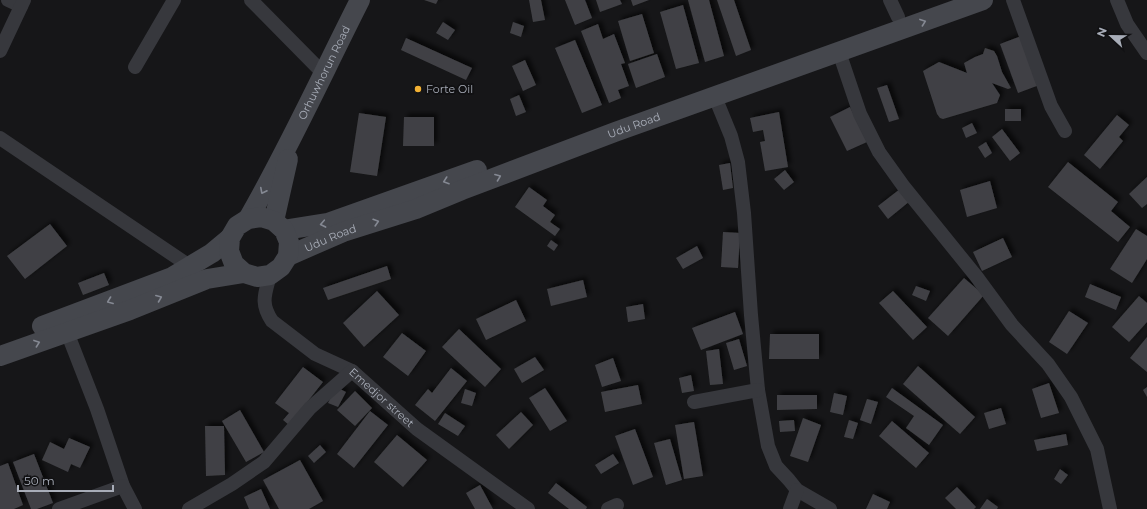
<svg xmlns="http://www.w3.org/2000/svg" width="1147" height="509" font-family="Montserrat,sans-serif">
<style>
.building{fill:#404145;filter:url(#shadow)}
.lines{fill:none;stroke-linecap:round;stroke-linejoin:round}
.street{stroke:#37383d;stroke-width:14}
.secondary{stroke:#45474d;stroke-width:20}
.oneway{stroke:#858993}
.poi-dot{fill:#f2b134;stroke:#111113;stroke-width:1.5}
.labels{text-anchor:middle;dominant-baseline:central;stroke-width:4;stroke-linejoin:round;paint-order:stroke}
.street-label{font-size:11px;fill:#a8adb8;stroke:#111113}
.poi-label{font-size:11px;fill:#a8adb8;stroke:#111113;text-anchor:start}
</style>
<defs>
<filter id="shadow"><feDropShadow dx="3.5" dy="-3.5" stdDeviation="2" flood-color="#0009"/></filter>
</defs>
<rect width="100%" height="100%" fill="#161618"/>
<g class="building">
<polygon points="424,0 438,0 436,4"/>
<polygon points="529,0 541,0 545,20 533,22"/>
<polygon points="565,0 585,0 592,18 575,25"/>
<polygon points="596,0 620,0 622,4 600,12"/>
<polygon points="631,0 649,0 633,6"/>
<polygon points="688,0 709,0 724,56 705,62"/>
<polygon points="717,0 734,0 751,50 736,56"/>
<polygon points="683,5 699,63 676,69 660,12"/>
<polygon points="642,14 654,53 630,61 618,21"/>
<polygon points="443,22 455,30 448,40 436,33"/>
<polygon points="513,22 524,26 521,37 510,33"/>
<polygon points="598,24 603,39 614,34 625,63 621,64 629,86 618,90 621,98 609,103 581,31"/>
<polygon points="1024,35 1042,84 1018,93 1000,44"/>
<polygon points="406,38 472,68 466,80 401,50"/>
<polygon points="575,40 602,105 582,113 555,48"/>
<polygon points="985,48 994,51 997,56 1002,72 1011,88 1008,89 992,83 1000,95 997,103 943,119 940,118 937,114 923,71 939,62 967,73 964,63 975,57 983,54"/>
<polygon points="657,54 665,77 636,88 628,64"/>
<polygon points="525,60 536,85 523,91 512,66"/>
<polygon points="887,85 899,119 889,122 877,88"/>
<polygon points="519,95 526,112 516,116 510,99"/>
<polygon points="850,107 867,142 847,151 830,117"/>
<rect x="1005" y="109" width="16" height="12"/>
<polygon points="779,112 788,167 765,171 760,142 765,141 763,130 753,132 750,118"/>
<polygon points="359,113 386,117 377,176 350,172"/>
<polygon points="1117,115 1129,125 1119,137 1123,141 1100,169 1084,155"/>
<polygon points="404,117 434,117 434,146 403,146"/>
<polygon points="972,123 977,133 966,138 962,128"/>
<polygon points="1002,129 1020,153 1010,161 992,137"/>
<polygon points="986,142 992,153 985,158 978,147"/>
<polygon points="1068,162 1118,202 1111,211 1130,227 1118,242 1048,187"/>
<polygon points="730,163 733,188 723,190 719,165"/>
<polygon points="785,170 794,182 784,190 774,179"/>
<polygon points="1147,177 1147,204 1142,208 1129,194"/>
<polygon points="990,181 997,208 967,217 960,190"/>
<polygon points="529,187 547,200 543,206 555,215 550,222 560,229 555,236 515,207"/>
<polygon points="900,189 910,201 888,219 878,206"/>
<polygon points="50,224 67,246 25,279 7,256"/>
<polygon points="1136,229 1147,236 1147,259 1132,283 1110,269"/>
<polygon points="723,232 740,233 738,268 721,267"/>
<polygon points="1003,238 1012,257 982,271 973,252"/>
<polygon points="551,240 558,245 554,251 547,246"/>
<polygon points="697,246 703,258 683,269 676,258"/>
<polygon points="387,266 391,279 328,300 323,288"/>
<polygon points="104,273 109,285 83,295 78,283"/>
<polygon points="964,278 984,295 948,336 928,318"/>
<polygon points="583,280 587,297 551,306 547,289"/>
<polygon points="1090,284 1121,297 1116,310 1085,297"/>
<polygon points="916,286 930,291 926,301 912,295"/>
<polygon points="377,291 399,315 364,347 343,323"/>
<polygon points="893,291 927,327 913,340 879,303"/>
<polygon points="1139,296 1147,303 1147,322 1129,342 1112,327"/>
<polygon points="516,300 526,321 486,340 476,319"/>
<polygon points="643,304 645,319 628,322 626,307"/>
<polygon points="1069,311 1088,323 1067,354 1049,342"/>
<polygon points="735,312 743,334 701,350 692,328"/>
<polygon points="459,329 501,369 485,387 442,347"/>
<polygon points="402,333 426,351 408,376 383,357"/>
<polygon points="770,334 819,334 819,359 769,359"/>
<polygon points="1147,337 1147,372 1130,358"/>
<polygon points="739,339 747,366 734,370 726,343"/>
<polygon points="719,349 723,384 710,385 706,351"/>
<polygon points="535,357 544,370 522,383 514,369"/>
<polygon points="613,358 621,381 602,387 595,365"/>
<polygon points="918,366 975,417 960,434 903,384"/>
<polygon points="303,367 323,382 289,425 283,420 289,413 275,403"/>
<polygon points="451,368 467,381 435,421 415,405 428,389 432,393"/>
<polygon points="691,375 694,391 682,393 679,378"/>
<polygon points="1049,383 1059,413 1041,418 1032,389"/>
<polygon points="638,385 642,404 605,412 601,392"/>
<polygon points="336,387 346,392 338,407 328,403"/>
<polygon points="1147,387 1147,397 1143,390"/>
<polygon points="545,388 567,421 550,431 529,398"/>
<polygon points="892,388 943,425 929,445 906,428 914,416 886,397"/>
<polygon points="465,389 476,393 472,406 461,403"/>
<polygon points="355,391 372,408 355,426 337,410"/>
<polygon points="834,393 847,396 843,415 830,412"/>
<polygon points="777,395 817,395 817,409 777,410"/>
<polygon points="867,399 878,402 871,424 860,420"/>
<polygon points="1001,408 1006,424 989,429 984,413"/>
<polygon points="240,410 264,452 246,462 222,421"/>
<polygon points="370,411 388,425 354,468 337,454"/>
<polygon points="521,412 533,425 509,449 496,435"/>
<polygon points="445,413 465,426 458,436 438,424"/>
<polygon points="803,418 821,425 808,462 790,456"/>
<polygon points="794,420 795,431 780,432 779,421"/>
<polygon points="849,420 858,423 853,439 844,437"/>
<polygon points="892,421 929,453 916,468 879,436"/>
<polygon points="694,422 703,476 684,479 675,425"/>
<polygon points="205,426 224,426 225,475 206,476"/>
<polygon points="635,429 653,477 633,485 615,436"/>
<polygon points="1066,434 1068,445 1037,451 1034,440"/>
<polygon points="397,435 427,460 403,487 374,462"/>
<polygon points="69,438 90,447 80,468 71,464 68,472 42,460 50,442 64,449"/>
<polygon points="670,439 682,480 666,485 654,443"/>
<polygon points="320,445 326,452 314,463 308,456"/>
<polygon points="34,454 53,503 37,509 31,509 13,462"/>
<polygon points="613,454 619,463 601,474 595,465"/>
<polygon points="300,460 323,501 309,509 279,509 263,480"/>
<polygon points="8,463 23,505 14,509 0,509 0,466"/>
<polygon points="1060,469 1068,475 1061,484 1054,479"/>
<polygon points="556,483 587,507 586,509 569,509 548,493"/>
<polygon points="480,485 493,509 475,509 466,493"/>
<polygon points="957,487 976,507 974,509 956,509 945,498"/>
<polygon points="261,489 270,509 249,509 244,497"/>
<polygon points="873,494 890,502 887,509 866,509"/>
<polygon points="987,499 998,507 997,509 980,509"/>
</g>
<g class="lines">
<g class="street">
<polyline points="8,0 21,6"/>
<polyline points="251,0 323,73"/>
<polyline points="890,0 898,17"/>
<polyline points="1013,0 1051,106 1065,131"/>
<polyline points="1117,0 1127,24 1147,53"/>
<polyline points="0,51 24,0"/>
<polyline points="839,52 860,114 879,152 904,187 976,276 1012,325 1048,364 1071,397 1097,449 1110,509"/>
<polyline points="135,67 174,0"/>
<polyline points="715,97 731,136 738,162 744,213 751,315 758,390 768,446 776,466 789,480 797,490 830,509"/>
<polyline points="0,138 191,267"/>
<path id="s1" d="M270 275C265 294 260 303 272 321L315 354 352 371 417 429 528 509"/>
<polyline points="67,332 97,409 123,486 135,509"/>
<polyline points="694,402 758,390"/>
<polyline points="59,509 123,486"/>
<polyline points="189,509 232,484 264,462 310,408 352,371"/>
<polyline points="608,509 617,505"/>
<polyline points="790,509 797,490"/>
</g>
<g class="secondary">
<path id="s2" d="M248 219C289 148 323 73 360 0"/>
<polyline points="274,221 288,159"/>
<polyline points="284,230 328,223 477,170"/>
<path id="s3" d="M288 256 343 232 416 209 462 190 615 132 983 0"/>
<polyline points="42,326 172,277 212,253 230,238"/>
<polyline points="0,356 130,310 207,279 244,273 257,277 270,275 281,267 288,256 289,242 284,230 274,221 261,217 248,219 237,226 230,238 229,251 234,264 244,273"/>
</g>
</g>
<defs><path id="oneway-chevron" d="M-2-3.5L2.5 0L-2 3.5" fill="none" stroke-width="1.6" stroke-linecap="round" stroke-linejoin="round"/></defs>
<g class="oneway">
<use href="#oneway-chevron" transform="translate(923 22) rotate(-20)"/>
<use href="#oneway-chevron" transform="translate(498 177) rotate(-21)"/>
<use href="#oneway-chevron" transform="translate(446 181) rotate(161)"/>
<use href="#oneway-chevron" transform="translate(263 191) rotate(117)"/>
<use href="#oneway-chevron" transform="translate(376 222) rotate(-17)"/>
<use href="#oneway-chevron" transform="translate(323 224) rotate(169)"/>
<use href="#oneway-chevron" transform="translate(159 298) rotate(-22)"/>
<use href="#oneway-chevron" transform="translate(110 301) rotate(159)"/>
<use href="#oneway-chevron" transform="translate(37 343) rotate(-20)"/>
</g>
<circle class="poi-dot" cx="418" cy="89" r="4"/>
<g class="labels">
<g class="street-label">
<text stroke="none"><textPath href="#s2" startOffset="165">Orhuwhorun Road</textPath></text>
<text stroke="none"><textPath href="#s3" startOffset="370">Udu Road</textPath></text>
<text stroke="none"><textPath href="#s3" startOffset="46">Udu Road</textPath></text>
<text stroke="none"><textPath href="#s1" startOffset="183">Emedjor street</textPath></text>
</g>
<g class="poi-label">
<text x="426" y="89">Forte Oil</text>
</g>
</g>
<g transform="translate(1111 36) rotate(292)" stroke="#111113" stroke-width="3" paint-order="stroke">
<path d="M0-3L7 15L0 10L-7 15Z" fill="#a8adb8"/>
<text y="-6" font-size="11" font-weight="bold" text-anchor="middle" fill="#a8adb8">N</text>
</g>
<path d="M18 485v6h95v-6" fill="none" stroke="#a8adb8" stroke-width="2"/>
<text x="24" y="485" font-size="12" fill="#a8adb8" stroke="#111113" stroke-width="3" paint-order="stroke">50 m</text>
</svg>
